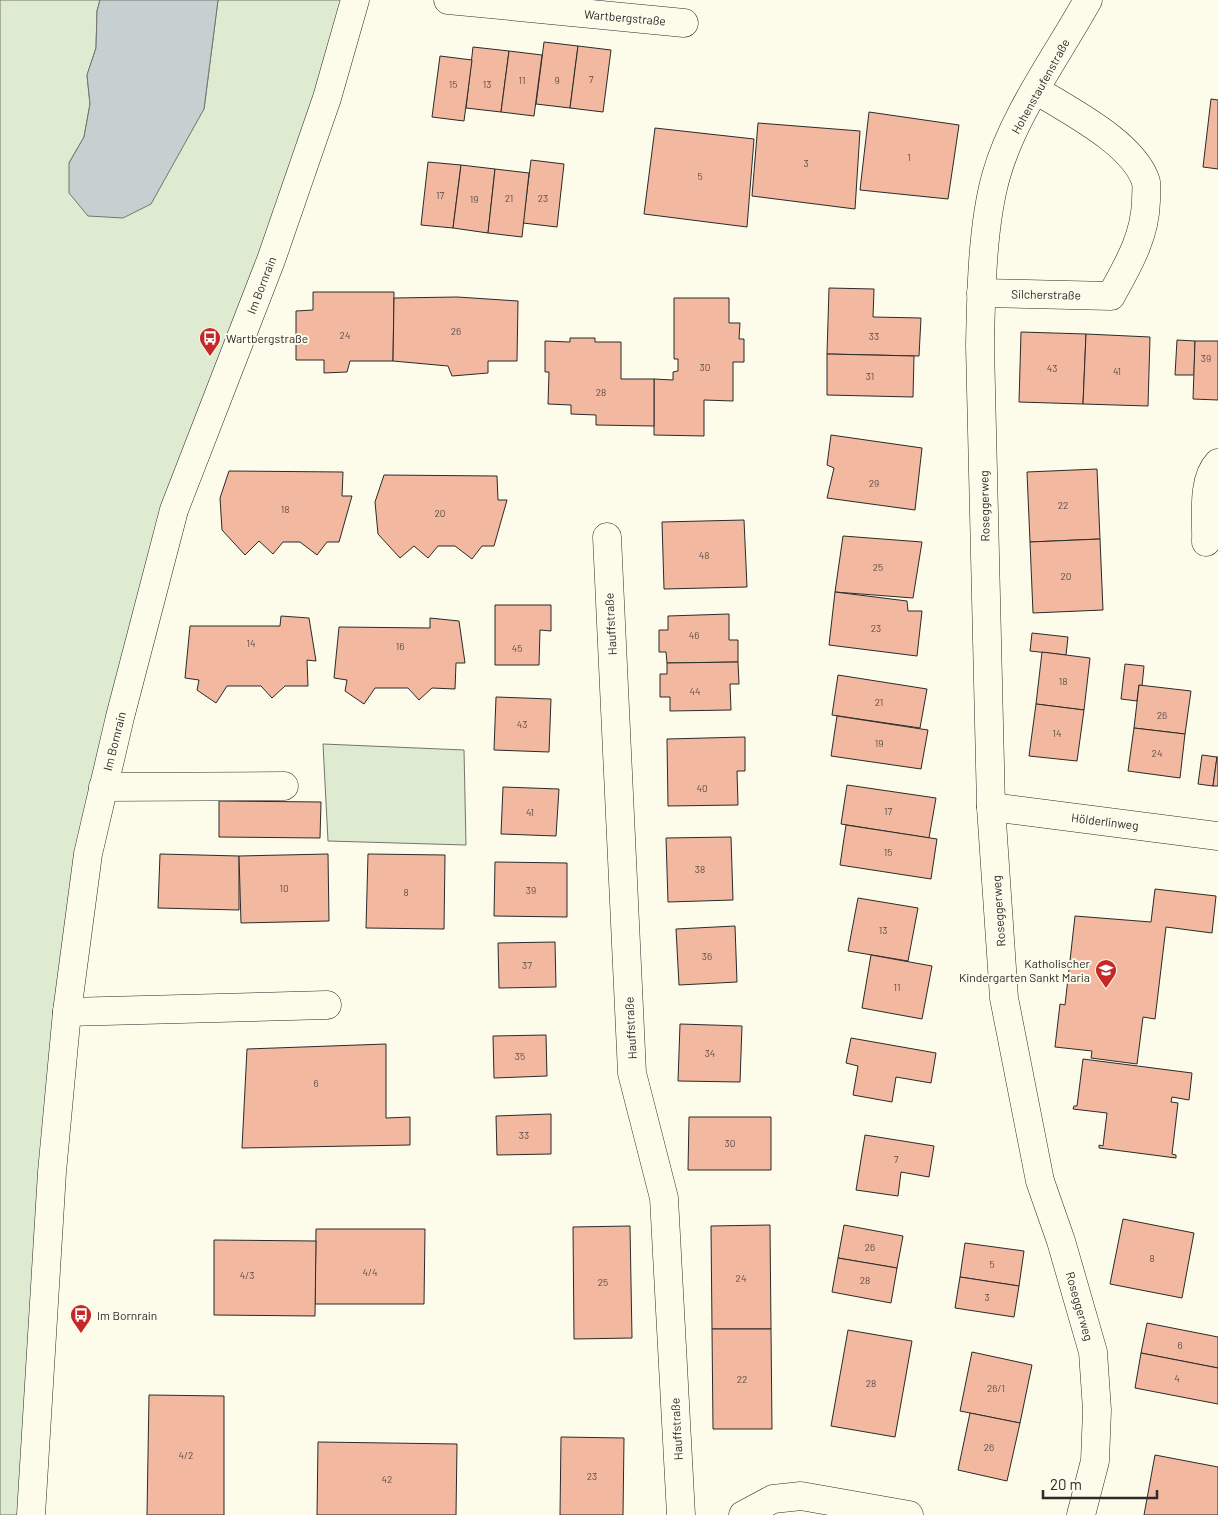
<svg xmlns="http://www.w3.org/2000/svg" width="1218" height="1515" font-family="Barlow,sans-serif">
<style>
.green{fill:#deebd1;stroke:#74746e}
.water{fill:#c7d0d0;stroke:#74746e}
.building{fill:#f2b8a0;stroke:#2b2b2b}
.lines{fill:none;stroke-linecap:round;stroke-linejoin:round}
.minor-casing{stroke:#2b2b2b;stroke-width:29}
.minor{stroke:#fdfbea;stroke-width:28}
.labels{text-anchor:middle;dominant-baseline:central;stroke-width:4;stroke-linejoin:round;paint-order:stroke}
.number-label{font-size:10px;fill:#5d4e48}
.street-label{font-size:12px;fill:#2b2b2b;stroke:#fdfbea}
.poi-label{font-size:12px;fill:#2b2b2b;stroke:#fdfbea;text-anchor:start}
</style>
<rect width="100%" height="100%" fill="#fdfbea"/>
<g class="green">
<polygon points="0,0 100,0 97,11 96,48 87,75 90,104 84,137 69,163 204,109 218,0 355,0 174,510 88,854 31,1515 0,1515"/>
<polygon points="323,744 464,750 466,845 328,841"/>
</g>
<polygon class="water" points="100,0 218,0 204,109 151,204 123,218 88,216 69,193 69,163 84,137 90,104 87,75 96,48 97,11"/>
<g class="building">
<polygon points="544,42 578,46 570,108 536,104"/>
<polygon points="578,46 611,50 603,112 570,108"/>
<polygon points="473,47 509,51 501,112 466,108"/>
<polygon points="509,51 542,55 534,116 501,112"/>
<polygon points="440,56 472,60 464,121 432,117"/>
<polygon points="1211,99 1218,100 1218,169 1203,167"/>
<polygon points="869,112 959,125 948,199 860,190"/>
<polygon points="758,123 860,131 855,209 752,196"/>
<polygon points="655,128 754,139 747,227 644,214"/>
<polygon points="531,160 564,164 557,227 523,223"/>
<polygon points="428,162 461,165 453,228 421,225"/>
<polygon points="461,165 495,169 488,233 453,228"/>
<polygon points="495,169 529,173 522,237 488,233"/>
<polygon points="829,288 874,289 873,317 921,318 919,356 827,354"/>
<polygon points="313,292 394,292 393,361 350,361 347,372 324,373 324,360 296,360 296,311 313,310"/>
<polygon points="457,297 518,301 517,361 488,361 488,373 452,376 448,366 393,361 394,298"/>
<polygon points="674,298 729,298 729,323 740,323 739,339 744,339 744,362 733,362 733,401 704,400 704,436 654,435 654,379 673,380 673,372 678,371 678,359 674,359"/>
<polygon points="1021,332 1086,334 1083,404 1019,402"/>
<polygon points="1086,334 1150,337 1148,406 1083,404"/>
<polygon points="570,338 595,338 595,342 621,342 621,379 654,379 654,426 596,425 596,415 571,414 571,405 548,404 549,372 545,372 545,341 570,342"/>
<polygon points="1177,340 1195,341 1194,375 1175,375"/>
<polygon points="1195,341 1218,341 1218,400 1193,399"/>
<polygon points="827,354 914,356 913,397 827,395"/>
<polygon points="831,435 922,448 915,510 827,498 834,468 827,465"/>
<polygon points="1097,469 1100,539 1030,542 1027,472"/>
<polygon points="229,471 343,472 342,496 352,496 339,542 327,542 317,555 300,542 283,542 273,554 259,541 245,555 222,530 220,498"/>
<polygon points="384,475 497,476 498,500 507,500 494,546 482,546 472,559 455,546 438,546 428,558 414,546 400,558 378,534 375,502"/>
<polygon points="744,520 747,587 664,589 662,522"/>
<polygon points="843,536 922,542 913,598 835,592"/>
<polygon points="1100,539 1103,610 1033,613 1030,542"/>
<polygon points="835,592 907,601 908,611 922,611 917,656 829,645"/>
<polygon points="495,605 551,605 551,631 540,630 539,665 495,665"/>
<polygon points="729,614 729,640 738,640 738,662 667,663 666,652 659,652 659,630 668,630 668,616"/>
<polygon points="281,616 309,618 316,661 307,660 308,686 285,686 272,698 261,686 227,686 216,703 197,690 199,680 185,678 190,626 280,626"/>
<polygon points="430,618 459,621 465,663 456,663 455,689 432,688 419,700 408,688 375,688 364,704 345,691 347,680 334,678 339,627 430,628"/>
<polygon points="1032,633 1068,637 1066,655 1030,651"/>
<polygon points="1042,652 1090,658 1084,710 1036,704"/>
<polygon points="738,662 739,684 730,684 731,710 670,711 670,697 660,697 660,674 667,674 667,663"/>
<polygon points="1125,664 1144,666 1142,686 1139,685 1137,701 1121,699"/>
<polygon points="838,675 927,689 920,728 832,715"/>
<polygon points="1139,685 1191,691 1185,734 1134,728"/>
<polygon points="496,697 551,699 549,752 494,750"/>
<polygon points="1036,704 1084,710 1077,761 1029,756"/>
<polygon points="837,716 928,730 921,769 831,756"/>
<polygon points="1134,728 1185,734 1180,778 1128,771"/>
<polygon points="745,737 745,771 737,771 738,805 668,806 667,739"/>
<polygon points="1202,755 1217,757 1213,786 1198,784"/>
<polygon points="1217,757 1218,757 1218,786 1213,786"/>
<polygon points="847,785 936,798 929,838 841,824"/>
<polygon points="503,787 559,789 556,836 501,834"/>
<polygon points="219,801 321,802 320,838 219,837"/>
<polygon points="846,825 937,839 931,879 840,865"/>
<polygon points="731,837 733,900 668,902 666,838"/>
<polygon points="160,854 239,856 239,910 158,908"/>
<polygon points="328,854 329,921 241,923 239,856"/>
<polygon points="368,854 445,855 444,929 366,928"/>
<polygon points="495,862 567,863 567,917 494,916"/>
<polygon points="1155,889 1216,896 1212,933 1166,927 1155,1019 1143,1017 1137,1064 1091,1058 1092,1051 1055,1047 1060,1004 1065,1005 1075,916 1151,922"/>
<polygon points="858,898 918,908 908,961 848,951"/>
<polygon points="735,926 737,982 679,985 676,929"/>
<polygon points="555,942 556,987 499,988 498,943"/>
<polygon points="871,955 932,966 922,1019 862,1008"/>
<polygon points="680,1024 742,1026 740,1082 678,1081"/>
<polygon points="546,1035 547,1076 494,1078 493,1036"/>
<polygon points="851,1038 936,1053 931,1083 896,1077 892,1102 853,1095 858,1066 846,1063"/>
<polygon points="386,1044 386,1118 410,1117 410,1145 242,1148 247,1049"/>
<polygon points="1083,1059 1192,1073 1189,1100 1172,1097 1171,1102 1178,1103 1172,1154 1176,1155 1176,1158 1099,1148 1099,1145 1103,1146 1107,1113 1073,1109 1074,1106 1077,1106"/>
<polygon points="551,1114 551,1154 497,1155 496,1116"/>
<polygon points="689,1117 771,1117 771,1170 688,1170"/>
<polygon points="865,1135 934,1146 929,1177 901,1172 898,1196 856,1190"/>
<polygon points="1123,1219 1194,1233 1182,1298 1110,1284"/>
<polygon points="770,1225 771,1329 712,1329 711,1226"/>
<polygon points="844,1225 903,1236 897,1268 838,1258"/>
<polygon points="630,1226 632,1338 574,1339 573,1227"/>
<polygon points="316,1229 425,1229 424,1304 315,1304"/>
<polygon points="214,1240 316,1241 315,1316 214,1315"/>
<polygon points="965,1243 1024,1251 1019,1286 960,1277"/>
<polygon points="838,1258 897,1268 891,1303 832,1292"/>
<polygon points="960,1277 1019,1286 1014,1317 955,1308"/>
<polygon points="1147,1323 1218,1337 1218,1368 1141,1353"/>
<polygon points="712,1329 771,1329 772,1429 713,1429"/>
<polygon points="848,1330 912,1341 895,1437 831,1426"/>
<polygon points="972,1352 1032,1365 1020,1423 960,1411"/>
<polygon points="1141,1353 1218,1368 1218,1404 1135,1388"/>
<polygon points="149,1395 224,1396 224,1515 147,1515"/>
<polygon points="970,1413 1020,1423 1007,1481 958,1470"/>
<polygon points="561,1437 624,1438 623,1515 560,1515"/>
<polygon points="318,1442 457,1444 456,1515 317,1515"/>
<polygon points="1155,1455 1218,1467 1218,1515 1144,1515"/>
</g>
<g class="lines">
<g class="minor-casing">
<g id="minor">
<polyline points="448,0 684,23"/>
<path d="M981 293 1111 296C1128 265 1145 237 1146 201 1146 195 1147 187 1146 182 1134 143 1069 111 1036 90"/>
<polyline points="607,537 632,1073 664,1198 681,1515"/>
<path d="M1206 542C1207 519 1201 481 1218 463"/>
<polyline points="103,787 284,786"/>
<polyline points="991,807 1218,836"/>
<polyline points="67,1012 327,1005"/>
<polyline points="31,1515 52,1172 67,1012 88,854 120,717 174,510 271,260 327,98 355,0"/>
<polyline points="743,1515 773,1499 801,1496 909,1515"/>
<path d="M1081 1515 1095 1461 1097 1410 1093 1352 1061 1241 1040 1181 1004 998 991 807 980 346C981 294 982 226 996 176 1013 115 1057 56 1088 0"/>
</g>
</g>
<use href="#minor" class="minor"/>
</g>
<defs>
<g id="bus-pin" transform="scale(1.125)"><path d="M0 17L-7.5 6A9.5 9.5 0 1 1 7.5 6Z" fill="#c62828" stroke="#fdfbea"/><path d="M-5-6H5V4H4V6H2V4H-2V6H-4V4H-5ZM-3.5-4V0h7V-4ZM-3.5 1.2v1.5H-2V1.2ZM2 1.2v1.5H3.5V1.2Z" fill="#fff"/></g>
<g id="school-pin" transform="scale(1.125)"><path d="M0 17L-7.5 6A9.5 9.5 0 1 1 7.5 6Z" fill="#c62828" stroke="#fdfbea"/><path d="M0-5L7-2L0 1L-7-2ZM-4 1L0 2.5L4 1V4Q0 6-4 4Z" fill="#fff"/></g>
</defs>
<g fill-rule="evenodd">
<use href="#bus-pin" x="210" y="338"/>
<use href="#school-pin" x="1106" y="970"/>
<use href="#bus-pin" x="81" y="1315"/>
</g>
<g class="labels">
<g class="number-label">
<text x="591" y="79">7</text>
<text x="522" y="80">11</text>
<text x="557" y="80">9</text>
<text x="453" y="84">15</text>
<text x="487" y="84">13</text>
<text x="909" y="157">1</text>
<text x="806" y="163">3</text>
<text x="700" y="176">5</text>
<text x="440" y="195">17</text>
<text x="509" y="198">21</text>
<text x="543" y="198">23</text>
<text x="474" y="199">19</text>
<text x="456" y="331">26</text>
<text x="345" y="335">24</text>
<text x="874" y="336">33</text>
<text x="1206" y="358">39</text>
<text x="705" y="367">30</text>
<text x="1052" y="368">43</text>
<text x="1117" y="371">41</text>
<text x="870" y="376">31</text>
<text x="601" y="392">28</text>
<text x="874" y="483">29</text>
<text x="1063" y="505">22</text>
<text x="285" y="509">18</text>
<text x="440" y="513">20</text>
<text x="704" y="555">48</text>
<text x="878" y="567">25</text>
<text x="1066" y="576">20</text>
<text x="876" y="628">23</text>
<text x="694" y="635">46</text>
<text x="251" y="643">14</text>
<text x="400" y="646">16</text>
<text x="517" y="648">45</text>
<text x="1063" y="681">18</text>
<text x="695" y="691">44</text>
<text x="879" y="702">21</text>
<text x="1162" y="715">26</text>
<text x="522" y="724">43</text>
<text x="1057" y="733">14</text>
<text x="879" y="743">19</text>
<text x="1157" y="753">24</text>
<text x="702" y="788">40</text>
<text x="888" y="811">17</text>
<text x="530" y="812">41</text>
<text x="888" y="852">15</text>
<text x="700" y="869">38</text>
<text x="284" y="888">10</text>
<text x="531" y="890">39</text>
<text x="406" y="892">8</text>
<text x="883" y="930">13</text>
<text x="707" y="956">36</text>
<text x="527" y="965">37</text>
<text x="897" y="987">11</text>
<text x="710" y="1053">34</text>
<text x="520" y="1056">35</text>
<text x="316" y="1083">6</text>
<text x="524" y="1135">33</text>
<text x="730" y="1143">30</text>
<text x="896" y="1159">7</text>
<text x="870" y="1247">26</text>
<text x="1152" y="1258">8</text>
<text x="992" y="1264">5</text>
<text x="370" y="1272">4/4</text>
<text x="247" y="1275">4/3</text>
<text x="741" y="1278">24</text>
<text x="865" y="1280">28</text>
<text x="603" y="1282">25</text>
<text x="987" y="1297">3</text>
<text x="1180" y="1345">6</text>
<text x="1177" y="1378">4</text>
<text x="742" y="1379">22</text>
<text x="871" y="1383">28</text>
<text x="996" y="1388">26/1</text>
<text x="989" y="1447">26</text>
<text x="186" y="1455">4/2</text>
<text x="592" y="1476">23</text>
<text x="387" y="1479">42</text>
</g>
<g class="street-label">
<text transform="translate(625 17) rotate(5)">Wartbergstraße</text>
<text transform="translate(1040 86) rotate(-61)">Hohenstaufenstraße</text>
<text transform="translate(261 285) rotate(-69)">Im Bornrain</text>
<text transform="translate(1046 294) rotate(1)">Silcherstraße</text>
<text transform="translate(984 506) rotate(-91)">Roseggerweg</text>
<text transform="translate(610 624) rotate(-93)">Hauffstraße</text>
<text transform="translate(114 741) rotate(-76)">Im Bornrain</text>
<text transform="translate(1105 821) rotate(7)">Hölderlinweg</text>
<text transform="translate(998 911) rotate(-94)">Roseggerweg</text>
<text transform="translate(630 1028) rotate(-93)">Hauffstraße</text>
<text transform="translate(1080 1306) rotate(74)">Roseggerweg</text>
<text transform="translate(676 1429) rotate(-93)">Hauffstraße</text>
</g>
<g class="poi-label">
<text x="226" y="338">Wartbergstraße</text>
<text x="1090" y="963" text-anchor="end">Katholischer<tspan x="1090" dy="14">Kindergarten Sankt Maria</tspan></text>
<text x="97" y="1315">Im Bornrain</text>
</g>
</g>
<path d="M1043 1490v8h114v-8" fill="none" stroke="#2b2b2b" stroke-width="2.5"/>
<text x="1050" y="1490" font-size="15" fill="#2b2b2b" stroke="#fdfbea" stroke-width="4" paint-order="stroke">20 m</text>
</svg>
